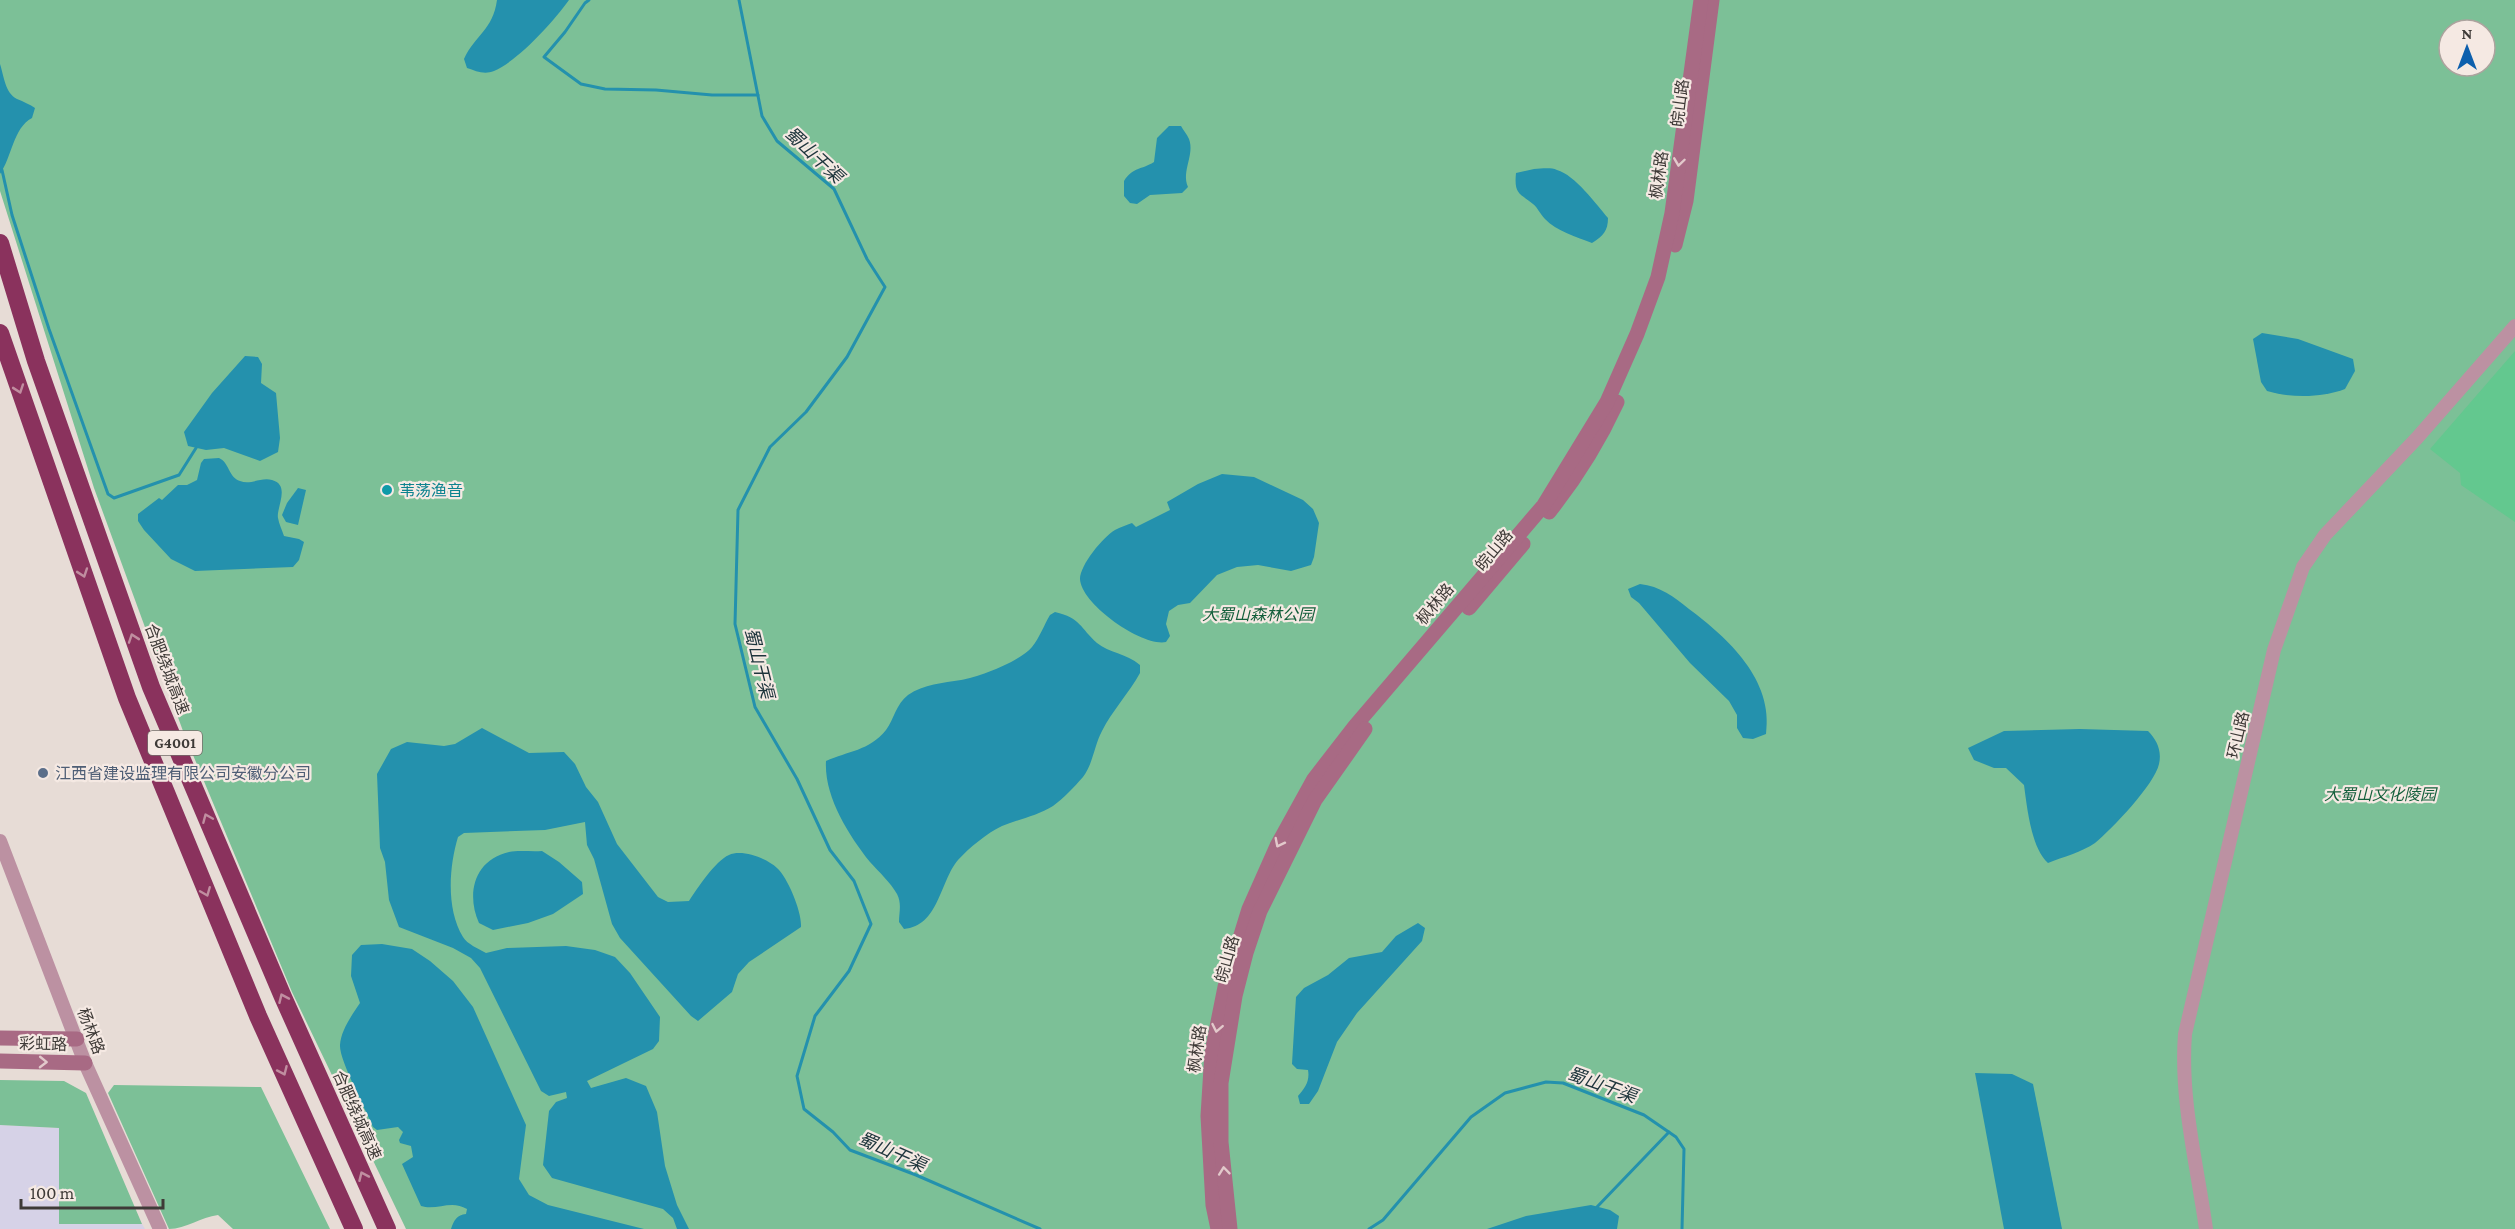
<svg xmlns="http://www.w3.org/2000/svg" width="2515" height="1229" font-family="'Crimson Pro','Noto Sans SC',serif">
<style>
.commercial{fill:#d6d2e7}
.green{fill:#7cc097;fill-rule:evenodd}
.forest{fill:#63c88f}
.water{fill:#2491ad}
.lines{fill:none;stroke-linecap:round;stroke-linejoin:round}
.stream{stroke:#2491ad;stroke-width:3}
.tertiary{stroke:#bc91a2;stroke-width:14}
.secondary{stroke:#a86a84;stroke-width:15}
.motorway{stroke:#8a325d;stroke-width:18}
.oneway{stroke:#e2c9cb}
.oneway2{stroke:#c08ea0}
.culture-dot{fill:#0f9aa8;stroke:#f5e9e3;stroke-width:2}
.service-dot{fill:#5c6f8a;stroke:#f5e9e3;stroke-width:2}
.labels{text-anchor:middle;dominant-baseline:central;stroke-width:4.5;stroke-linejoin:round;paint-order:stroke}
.shield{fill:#f5e9e3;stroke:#756e6b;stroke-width:1.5}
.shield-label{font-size:15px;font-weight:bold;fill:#3e3a37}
.street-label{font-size:16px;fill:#3e3a37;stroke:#f5e9e3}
.culture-label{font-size:16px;fill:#0d838f;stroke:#f5e9e3;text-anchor:start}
.park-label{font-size:16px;font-style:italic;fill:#135f3b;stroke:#f5e9e3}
.service-label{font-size:16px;fill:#4e5e75;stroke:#f5e9e3;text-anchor:start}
.water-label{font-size:18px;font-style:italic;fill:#1e353c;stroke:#f5e9e3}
</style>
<rect width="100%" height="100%" fill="#e7dcd6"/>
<polygon class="commercial" points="0,1125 59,1128 60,1224 142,1224 145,1229 0,1229"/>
<g class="green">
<path d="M0 0H2515V1229H406L292 992 183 731 94 488 0 191ZM2449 30H2485V66H2449Z"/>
<polygon points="0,1080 64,1081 86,1093 142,1224 59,1224 59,1128 0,1125"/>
<path d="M114 1085 261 1087 330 1229H233L218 1215C201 1217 186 1229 169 1229L108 1093Z"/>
</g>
<polygon class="forest" points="2515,351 2515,522 2461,485 2460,473 2430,449"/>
<g class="water">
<path d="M497 0H569C553 22 519 60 494 71 484 75 476 71 467 68L464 59C475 35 493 30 497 0Z"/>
<path d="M0 64C4 76 5 93 17 99 24 102 29 104 35 108L32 118C13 128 12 157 0 174Z"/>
<path d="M1169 126H1181C1183 130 1187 134 1189 139 1195 155 1181 171 1188 187L1182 193 1150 195 1137 204 1130 203 1124 196V181C1133 167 1141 170 1154 162L1157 138Z"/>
<path d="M1534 169C1541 169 1550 167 1557 170 1575 175 1596 204 1608 218 1608 231 1603 236 1592 243 1577 237 1556 231 1545 219 1540 214 1538 208 1533 204 1519 193 1514 194 1516 173Z"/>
<path d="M2262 333 2298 339 2353 359 2355 371 2345 389C2322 398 2290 398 2267 391L2261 382 2253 339Z"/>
<polygon points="245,356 258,357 262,364 261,383 276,393 280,438 278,452 260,461 224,448 206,450 188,446 184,432 212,393"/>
<path d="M219 458C229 462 229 478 240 481 251 485 261 477 272 480 291 485 276 508 278 518 279 524 282 530 284 536L299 539 304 542 299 560 293 567 195 571 171 559 144 530 138 521V514L159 498 162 500 178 485H187L197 480 201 463 204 459Z"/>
<path d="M1222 474 1254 477 1303 500 1313 509 1319 523 1314 557 1311 565 1291 571 1258 565 1237 567 1217 575 1190 603 1178 605 1169 611 1166 624 1170 636 1166 642C1142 647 1081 604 1080 579 1080 565 1103 537 1115 530 1120 527 1127 525 1132 523L1136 527 1170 510 1167 502 1198 484Z"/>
<polygon points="298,488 306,490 298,525 286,522 282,515 287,503"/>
<path d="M1640 584C1660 586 1674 597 1689 609 1728 638 1774 680 1766 734L1753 739 1743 738 1737 728V715L1729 701 1690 663 1639 603 1631 597 1628 589Z"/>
<path d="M1055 612C1081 618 1080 628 1097 643 1109 653 1126 653 1140 665V673C1129 693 1112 711 1102 731 1094 746 1093 764 1083 777 1074 787 1064 798 1053 806 1037 816 1019 819 1002 826 987 833 969 848 958 860 940 881 939 926 904 929L899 922C899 912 902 904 897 894 891 883 879 872 870 862 848 834 824 796 826 761 848 751 869 751 886 730 894 719 896 704 908 695 924 684 943 683 961 680 980 677 1019 662 1032 647 1040 637 1044 625 1050 615Z"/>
<path d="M482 728 529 753 564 752 575 764 586 787 598 802 617 844 658 897 668 902 689 901C697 889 715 861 729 855 742 849 766 858 777 868 788 878 802 912 801 927L749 962 738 974 732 992 698 1021 691 1016 620 938 612 924 594 859 587 845 585 822 545 830 464 833 458 837C449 867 446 909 463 937 467 944 479 949 486 953L507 948 566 946 595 950 615 957 630 973 660 1017 659 1041 653 1049 587 1081 591 1088 626 1078 646 1086 657 1112 665 1166 677 1205 689 1229H677L673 1218 663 1209 552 1178 543 1165 549 1111 556 1102 567 1098 566 1092 549 1096 541 1091 480 968 471 958 453 948 399 927 389 900 385 862 380 848 377 774 391 749 407 742 444 746 455 744Z"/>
<path d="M2080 729 2148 731C2157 740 2162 751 2159 764 2155 784 2111 830 2095 843 2082 852 2063 857 2048 863 2031 848 2027 807 2024 785L2006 768H1994L1974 760 1968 748 2004 731Z"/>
<path d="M542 851 559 862 582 882 583 894 553 914 528 923 493 930 479 923C466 894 474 860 509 852 519 850 532 852 542 851Z"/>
<path d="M1418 923 1425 928 1422 941 1357 1013 1337 1042 1318 1091 1309 1104H1300L1298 1096C1305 1088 1310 1081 1308 1070L1297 1069 1292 1064 1296 997 1304 988 1328 975 1349 958 1382 952 1396 936Z"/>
<path d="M382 944 412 949 430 961 453 981 473 1007 526 1125 519 1179 529 1195 548 1205 644 1229H451C454 1220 457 1215 466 1214L467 1209C451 1199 437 1211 421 1206L402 1164 413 1157 411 1146 400 1143 399 1140 403 1132 398 1127 377 1130 373 1127C366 1110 339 1060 340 1045 341 1030 352 1015 360 1003L351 976 352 955 361 945Z"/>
<polygon points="1975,1073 2012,1074 2033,1084 2062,1229 2004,1229"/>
<polygon points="1591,1205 1610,1210 1619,1216 1617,1229 1487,1229 1526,1216"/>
</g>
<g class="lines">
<g class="stream">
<polyline points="589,0 585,3 565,32 544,57 581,84 605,89 656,90 712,95 758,95"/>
<polyline points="739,0 762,116 777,141 834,189 867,259 885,287 847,357 806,412 770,447 738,510 735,624 755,707 797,779 830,850 854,881 871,924 849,971 815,1016 797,1076 804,1109 833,1132 850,1150 916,1175 1040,1229"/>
<polyline points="2,170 12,215 49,329 108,494 114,498 179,475 196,448"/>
<polyline points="1596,1208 1669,1132"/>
<polyline points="1369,1229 1383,1220 1471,1117 1505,1093 1546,1082 1563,1083 1644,1115 1676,1137 1684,1149 1682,1229"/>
</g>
<g class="tertiary">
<polyline points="0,841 85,1063 160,1229"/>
<path d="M2206 1229C2197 1164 2180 1100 2185 1034L2274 650 2303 567 2325 535 2417 438 2515 326"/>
</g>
<g class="secondary">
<polyline points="1675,245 1686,201 1712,0"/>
<path d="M1549 512C1576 478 1599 441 1617 402"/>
<polyline points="1469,608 1523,544"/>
<polyline points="0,1038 77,1039"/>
<polyline points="0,1061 85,1063"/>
<polyline points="1218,1229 1213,1205 1208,1116 1212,1052 1225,987 1249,909 1277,846 1314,779 1355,726 1544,505 1607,402 1637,334 1658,277 1672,213 1701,0"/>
<polyline points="1230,1229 1221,1142 1221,1083 1235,996 1246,953 1260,911 1315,800 1365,729"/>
</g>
<g class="motorway">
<polyline points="0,243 36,361 151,687 283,997 387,1229"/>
<polyline points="0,333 127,698 258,1016 354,1229"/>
</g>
</g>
<defs><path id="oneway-chevron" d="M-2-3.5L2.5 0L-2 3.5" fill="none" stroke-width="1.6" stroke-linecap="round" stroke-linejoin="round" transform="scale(1.5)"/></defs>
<g class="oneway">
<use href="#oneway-chevron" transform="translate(1679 162) rotate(98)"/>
<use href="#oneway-chevron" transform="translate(1279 843) rotate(117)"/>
<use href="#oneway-chevron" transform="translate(1217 1028) rotate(101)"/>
<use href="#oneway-chevron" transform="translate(43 1062) rotate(1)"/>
<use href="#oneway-chevron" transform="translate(1224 1171) rotate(-96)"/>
</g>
<g class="oneway2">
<use href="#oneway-chevron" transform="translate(19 389) rotate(71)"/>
<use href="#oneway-chevron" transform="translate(83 573) rotate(71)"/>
<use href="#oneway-chevron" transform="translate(133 638) rotate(-109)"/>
<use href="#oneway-chevron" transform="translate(207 818) rotate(-113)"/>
<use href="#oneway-chevron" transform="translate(206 892) rotate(68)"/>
<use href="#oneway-chevron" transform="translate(283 998) rotate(-114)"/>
<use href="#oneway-chevron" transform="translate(283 1071) rotate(66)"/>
<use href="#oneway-chevron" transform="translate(363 1176) rotate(-114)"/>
</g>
<circle class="culture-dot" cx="387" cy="490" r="6"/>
<circle class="service-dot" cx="43" cy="773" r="6"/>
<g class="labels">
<rect class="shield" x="148" y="731" width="54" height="24" rx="4.5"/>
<g class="shield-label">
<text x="175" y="743">G4001</text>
</g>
<g class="street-label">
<text transform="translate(1680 103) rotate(-83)">皖山路</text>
<text transform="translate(1659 175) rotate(-82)">枫林路</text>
<text transform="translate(1494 550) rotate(-50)">皖山路</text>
<text transform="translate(1435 604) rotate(-50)">枫林路</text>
<text transform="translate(167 669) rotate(69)">合肥绕城高速</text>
<text transform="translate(2238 735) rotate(-77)">环山路</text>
<text transform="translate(1227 959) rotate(-74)">皖山路</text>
<text transform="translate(91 1031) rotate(69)">杨林路</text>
<text transform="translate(43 1044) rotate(1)">彩虹路</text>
<text transform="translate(1197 1049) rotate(-82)">枫林路</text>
<text transform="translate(357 1115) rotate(66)">合肥绕城高速</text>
</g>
<g class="culture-label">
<text x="399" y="490">苇荡渔音</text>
</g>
<g class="park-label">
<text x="1258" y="614">大蜀山森林公园</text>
<text x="2380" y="794">大蜀山文化陵园</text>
</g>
<g class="service-label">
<text x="55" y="773">江西省建设监理有限公司安徽分公司</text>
</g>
<g class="water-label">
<text transform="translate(814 155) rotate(43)">蜀山干渠</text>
<text transform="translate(759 663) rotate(76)">蜀山干渠</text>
<text transform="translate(1602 1085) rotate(20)">蜀山干渠</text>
<text transform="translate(892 1152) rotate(24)">蜀山干渠</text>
</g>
</g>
<g transform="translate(2467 48)"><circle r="28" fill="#f5e9e3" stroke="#aca39e" stroke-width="1.5"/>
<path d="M0-4.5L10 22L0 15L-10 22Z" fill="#0d5fad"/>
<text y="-9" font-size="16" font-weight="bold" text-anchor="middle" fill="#3e3a37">N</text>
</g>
<path d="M21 1199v9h142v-9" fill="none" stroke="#3e3a37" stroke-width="3"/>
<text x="30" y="1199" font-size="18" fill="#3e3a37" stroke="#f5e9e3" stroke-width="4.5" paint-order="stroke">100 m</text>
</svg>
